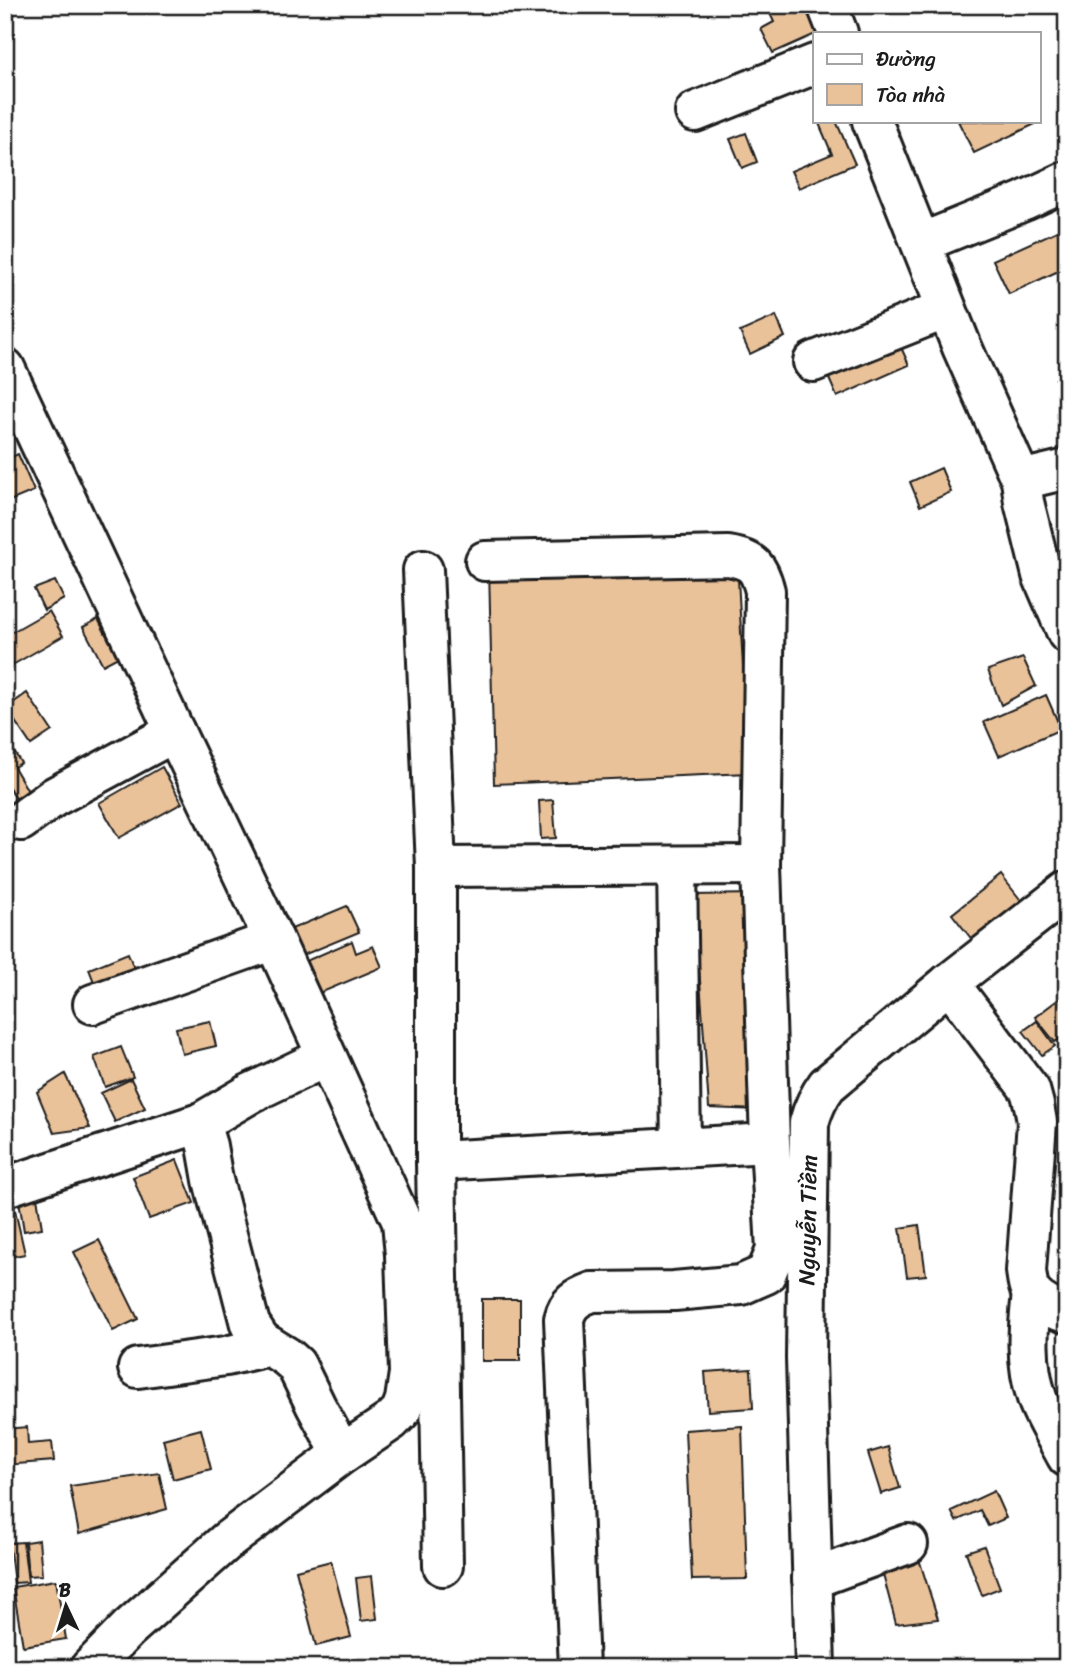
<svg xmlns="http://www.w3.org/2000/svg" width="1072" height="1673" font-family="Sriracha,sans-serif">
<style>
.building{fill:#eac29a;stroke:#1c1c1c;stroke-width:2}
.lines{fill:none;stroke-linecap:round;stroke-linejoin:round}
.minor-casing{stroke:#1c1c1c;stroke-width:44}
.minor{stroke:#fff;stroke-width:38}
.labels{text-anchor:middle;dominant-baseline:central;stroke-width:5;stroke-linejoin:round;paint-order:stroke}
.street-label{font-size:23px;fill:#1c1c1c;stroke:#fff}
</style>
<rect width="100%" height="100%" fill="#fff"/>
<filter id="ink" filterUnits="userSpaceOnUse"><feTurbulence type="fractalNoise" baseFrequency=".0143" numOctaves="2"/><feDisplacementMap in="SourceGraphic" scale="14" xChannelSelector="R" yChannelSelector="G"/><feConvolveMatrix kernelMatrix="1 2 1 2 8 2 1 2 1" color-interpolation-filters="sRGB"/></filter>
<g filter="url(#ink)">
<g class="building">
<polygon points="766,5 808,5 820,32 773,53 761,29 774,22"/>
<polygon points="818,121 836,121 855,164 799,188 791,171 832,154"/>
<polygon points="958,121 1033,121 1035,124 974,153"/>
<polygon points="746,133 757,162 742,168 730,139"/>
<polygon points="1059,230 1067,246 1067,267 1009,294 993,260"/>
<polygon points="776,316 785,337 750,354 740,332"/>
<polygon points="895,334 909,365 837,397 823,365"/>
<polygon points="1067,375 1067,409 1056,379"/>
<polygon points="18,454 34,491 5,503 5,477 7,476 5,460"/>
<polygon points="941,468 951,492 920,506 910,482"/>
<polygon points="737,561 749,773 494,784 489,567"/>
<polygon points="55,581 64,599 44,610 34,589"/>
<polygon points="49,611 63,636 9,667 5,661 5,636"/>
<polygon points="98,619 118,657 103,665 83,627"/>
<polygon points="1023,658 1036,686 1001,705 988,670"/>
<polygon points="27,693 52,731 31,745 6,708"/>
<polygon points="1046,695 1061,729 999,756 984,722"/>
<polygon points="13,750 21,763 14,767 32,798 20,805 5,781 5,754"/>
<polygon points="162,767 182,803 119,838 99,803"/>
<polygon points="553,800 556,838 541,839 539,801"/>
<polygon points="1001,875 1023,903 974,942 952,914"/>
<polygon points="755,894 759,1110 709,1108 694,895"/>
<polygon points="347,906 359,932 301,956 289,930"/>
<polygon points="352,941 356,953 373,946 382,967 320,993 306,961"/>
<polygon points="128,953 135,971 96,987 89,969"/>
<polygon points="1067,993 1067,1033 1055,1042 1035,1017"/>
<polygon points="210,1021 216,1046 182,1054 176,1028"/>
<polygon points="1037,1021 1055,1046 1042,1055 1023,1031"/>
<polygon points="121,1047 133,1077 105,1087 94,1057"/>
<polygon points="65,1074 90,1128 54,1133 37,1092"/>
<polygon points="131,1079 145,1108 115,1122 101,1093"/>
<polygon points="177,1160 194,1203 149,1219 133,1177"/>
<polygon points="36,1191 42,1228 24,1231 18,1194"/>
<polygon points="13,1201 25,1254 5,1258 5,1202"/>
<polygon points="919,1225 926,1275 907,1277 900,1228"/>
<polygon points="99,1240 138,1319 113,1331 74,1252"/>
<rect x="482" y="1299" width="38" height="62"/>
<polygon points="751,1369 753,1408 708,1411 705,1372"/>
<polygon points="742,1426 747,1579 692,1580 685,1430"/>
<polygon points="27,1427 28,1444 52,1442 54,1461 5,1465 5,1429"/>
<polygon points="201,1429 211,1469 173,1479 163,1439"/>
<polygon points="888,1447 900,1488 881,1494 868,1453"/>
<polygon points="159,1473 167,1509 79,1534 70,1486"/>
<polygon points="994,1491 1006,1518 988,1526 980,1510 956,1521 951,1511"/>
<polygon points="39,1540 42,1575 28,1576 25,1542"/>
<polygon points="23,1542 28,1582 14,1583 9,1543"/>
<polygon points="984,1546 1000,1588 982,1595 966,1552"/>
<polygon points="919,1559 938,1619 896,1624 882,1571"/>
<polygon points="331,1561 351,1637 316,1646 296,1570"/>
<polygon points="372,1576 377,1619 361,1621 356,1578"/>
<polygon points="56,1580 66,1639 23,1646 13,1587"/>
</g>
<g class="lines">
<g class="minor-casing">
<g id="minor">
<polyline points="827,5 838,33"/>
<polyline points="695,112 815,64"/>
<polyline points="872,121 962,347 1021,480 1024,502 1042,575 1067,633"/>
<polyline points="921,243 1024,201 1067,181"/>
<polyline points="813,362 946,309"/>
<polyline points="5,368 175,732 274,940 402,1222 405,1255 409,1373 405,1400 401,1411 391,1421 342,1454 227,1541 129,1628 90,1668"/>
<polyline points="1021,480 1067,469"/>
<path d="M485 561 728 556C753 560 759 567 765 591L761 865 770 1143 776 1250 766 1274 741 1285 674 1291 592 1292C576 1298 568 1303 564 1319L579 1668"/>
<polyline points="423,570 436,867 436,1161 443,1566"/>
<polyline points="21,821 54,797 175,732"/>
<polyline points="677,866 681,1147"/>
<polyline points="436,867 761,865"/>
<path d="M949 983 1030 1090 1034 1105 1037 1122 1026 1271C1027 1278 1028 1288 1032 1293 1039 1303 1056 1311 1067 1313"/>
<polyline points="93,1004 274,940"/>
<polyline points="200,1123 207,1146 213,1180 250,1324 261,1341 287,1357 296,1365 316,1406 342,1454"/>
<polyline points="436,1161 770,1143"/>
<polyline points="5,1187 200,1123 251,1093 326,1057"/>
<path d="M1032 1293C1028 1328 1025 1363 1037 1398 1044 1418 1057 1438 1067 1457"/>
<polyline points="138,1368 226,1356 269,1346"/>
<polyline points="812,1579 908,1544"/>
<path d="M815 1668 806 1358 809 1123C813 1108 818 1097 827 1085L949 983 1067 891"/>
</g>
</g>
<use href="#minor" class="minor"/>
</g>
</g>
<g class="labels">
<g class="street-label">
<text transform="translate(808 1220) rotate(-89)">Nguyễn Tiềm</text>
</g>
</g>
<rect width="1072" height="1673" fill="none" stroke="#fff" stroke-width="28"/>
<rect x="14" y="14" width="1044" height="1645" fill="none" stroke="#1c1c1c" stroke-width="2.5" filter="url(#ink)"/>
<rect x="813" y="32" width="228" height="91" fill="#ffffff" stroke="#a4a4a4" stroke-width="2"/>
<rect x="827" y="54" width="35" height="10" fill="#ffffff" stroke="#a4a4a4" stroke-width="2"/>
<text x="876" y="66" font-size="21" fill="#1c1c1c">Đường</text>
<rect x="827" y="84" width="35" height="21" fill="#eac29a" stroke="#a4a4a4" stroke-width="2"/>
<text x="876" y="102" font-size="21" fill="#1c1c1c">Tòa nhà</text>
<g transform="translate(66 1606) rotate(356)" stroke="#ffffff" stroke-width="5" paint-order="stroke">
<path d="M0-5L12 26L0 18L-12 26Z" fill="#1c1c1c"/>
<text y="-10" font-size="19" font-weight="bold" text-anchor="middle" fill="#1c1c1c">B</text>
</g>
</svg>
